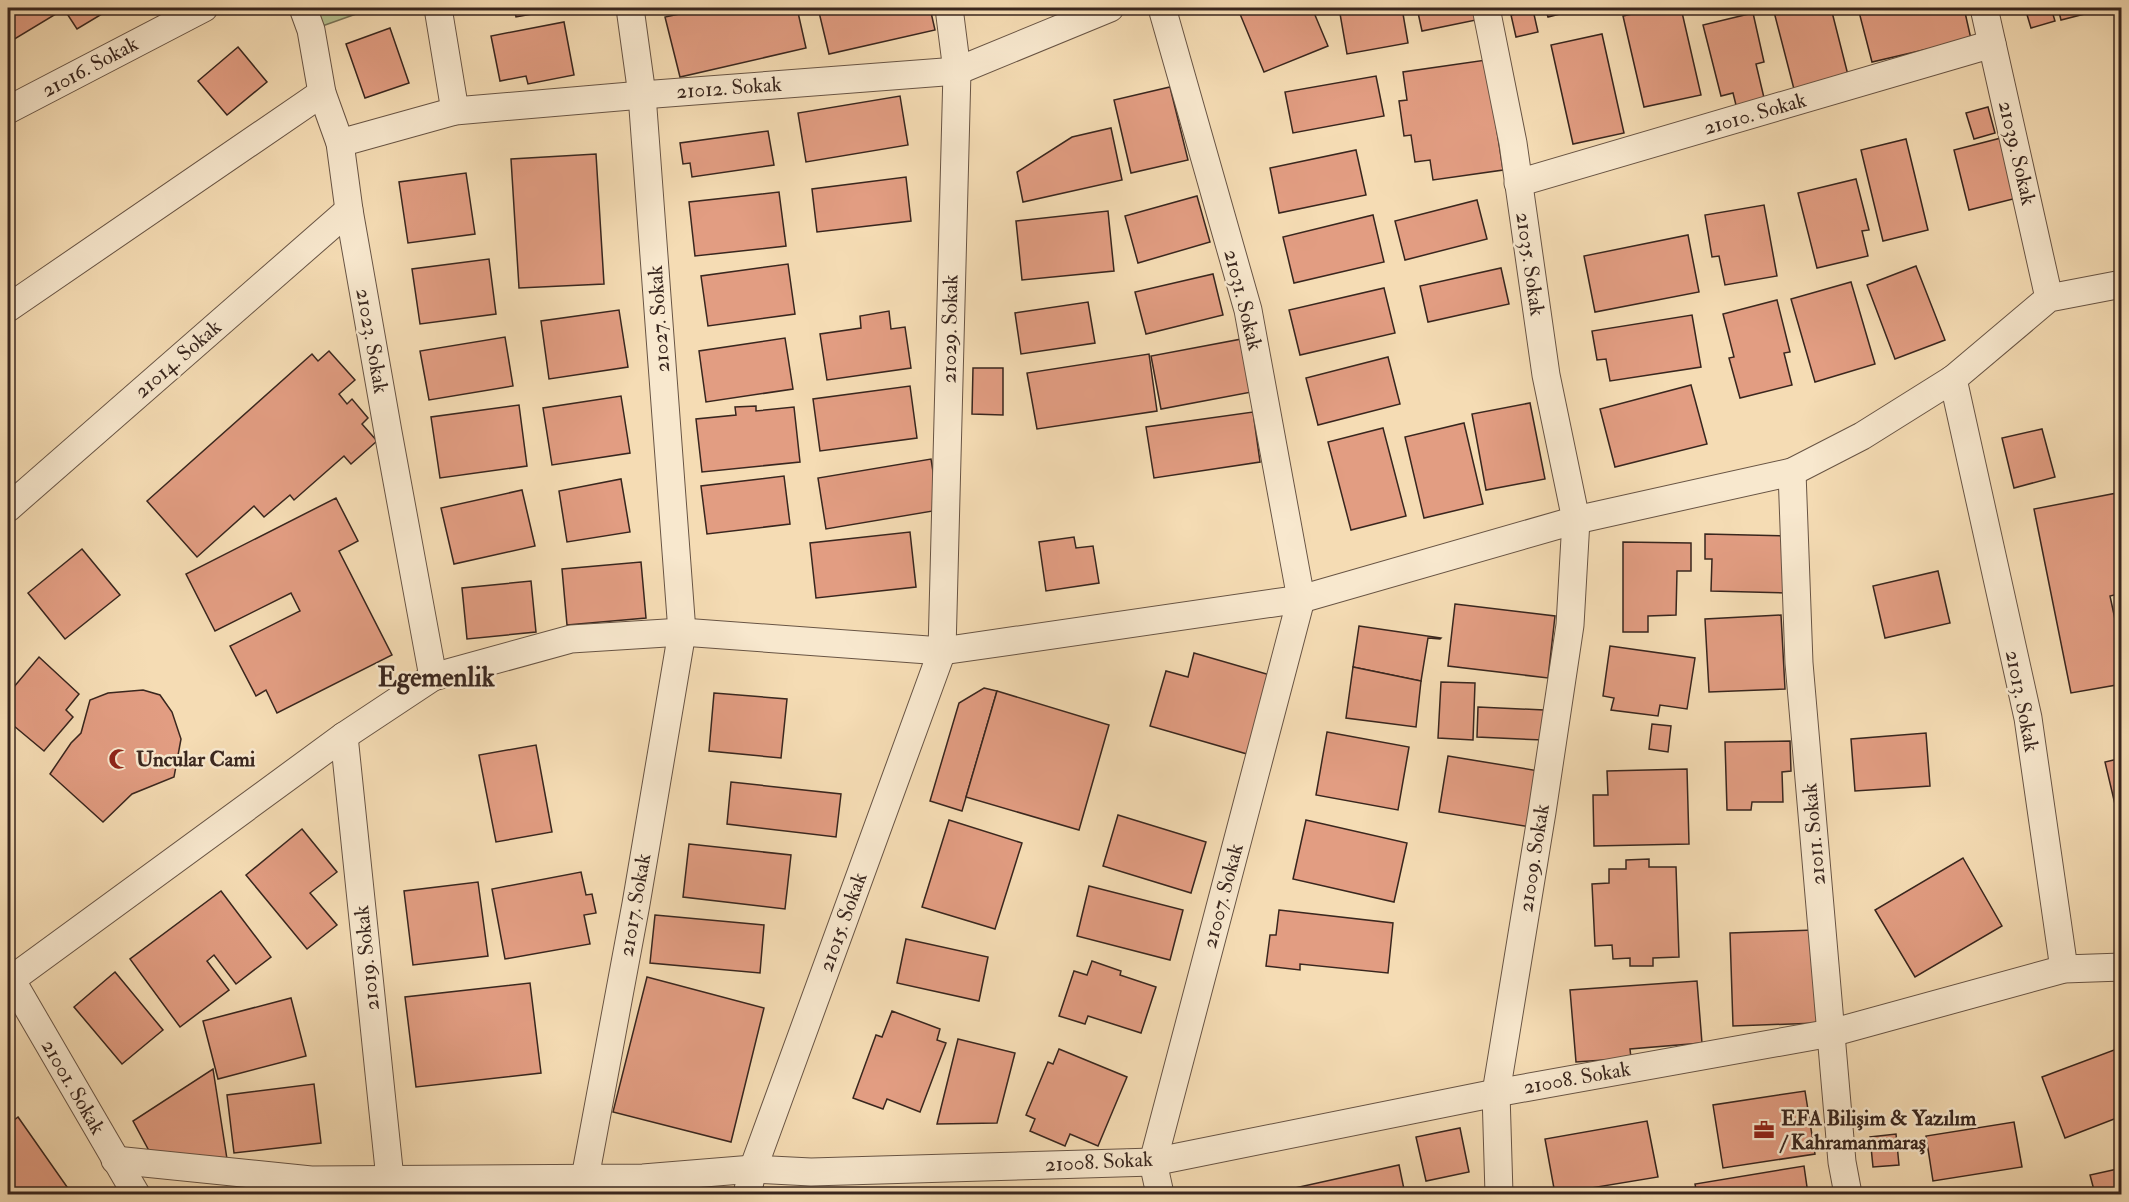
<svg xmlns="http://www.w3.org/2000/svg" width="2129" height="1202" font-family="'IM FELL Double Pica',serif">
<style>
.green{fill:#b6c291;stroke:#787458;stroke-width:1.5}
.building{fill:#e29d82;stroke:#39261e;stroke-width:1.5}
.lines{fill:none;stroke-linecap:round;stroke-linejoin:round}
.street-casing{stroke:#685444;stroke-width:29}
.street{stroke:#f8e8ce;stroke-width:27}
.labels{text-anchor:middle;dominant-baseline:central;stroke-width:5;stroke-linejoin:round;paint-order:stroke}
.street-label{font-size:21px;fill:#39261e;stroke:#f8e8ce}
.poi-label{font-size:21px;font-weight:bold;fill:#39261e;stroke:#f8e8ce;text-anchor:start}
.district-label{font-size:27px;font-weight:bold;fill:#39261e;stroke:#f8e8ce}
</style>
<rect width="100%" height="100%" fill="#f5dcb4"/>
<filter id="stains"><feTurbulence type="fractalNoise" baseFrequency=".00333" numOctaves="4"/><feColorMatrix values="0 0 0 0 .2 0 0 0 0 .09 0 0 0 0 .02 0 0 0 .5 -.17"/></filter>
<radialGradient id="worn" r=".72"><stop offset=".6" stop-color="#630" stop-opacity="0"/><stop offset="1" stop-color="#630" stop-opacity=".3"/></radialGradient>
<polygon class="green" points="303,8 373,8 311,30"/>
<g class="building">
<polygon points="8,8 112,8 77,29 64,9 8,43"/>
<polygon points="514,8 566,8 516,17"/>
<polygon points="708,8 797,8 806,48 680,77 665,17"/>
<polygon points="818,8 930,8 935,30 829,54"/>
<polygon points="1255,8 1312,8 1328,46 1264,72 1240,14"/>
<polygon points="1339,8 1402,8 1408,43 1347,54"/>
<polygon points="1417,8 1479,8 1481,19 1422,31"/>
<polygon points="1545,8 1583,8 1548,17"/>
<polygon points="1659,8 1681,8 1701,95 1644,107 1623,16"/>
<polygon points="1773,8 1827,8 1829,13 1832,12 1849,79 1795,93"/>
<polygon points="1858,8 1964,8 1971,39 1872,62"/>
<polygon points="2025,8 2051,8 2055,21 2031,28"/>
<polygon points="2058,8 2108,8 2061,20"/>
<polygon points="1533,10 1538,32 1516,37 1511,15"/>
<polygon points="1753,13 1764,62 1756,64 1765,102 1737,109 1733,93 1721,96 1703,25"/>
<polygon points="564,22 574,75 528,84 526,76 500,81 491,36"/>
<polygon points="390,28 409,83 365,98 346,44"/>
<polygon points="1602,34 1624,133 1573,144 1551,45"/>
<polygon points="238,47 267,82 227,115 198,81"/>
<polygon points="1486,60 1503,170 1433,180 1430,160 1415,162 1411,135 1404,136 1399,101 1407,100 1403,72"/>
<polygon points="1376,76 1384,116 1293,133 1285,92"/>
<polygon points="1170,87 1188,160 1131,173 1114,100"/>
<polygon points="900,96 908,145 806,162 798,113"/>
<polygon points="1988,107 1995,133 1974,139 1966,113"/>
<polygon points="1111,128 1122,180 1023,202 1017,172 1072,137"/>
<polygon points="768,131 774,165 692,177 690,163 683,164 680,143"/>
<polygon points="2001,138 2017,198 1969,210 1954,150"/>
<polygon points="1906,139 1928,230 1883,241 1861,150"/>
<polygon points="1356,150 1366,195 1279,213 1270,168"/>
<polygon points="596,154 604,284 519,288 511,159"/>
<polygon points="466,173 475,234 408,243 399,182"/>
<polygon points="906,177 911,221 817,232 812,189"/>
<polygon points="1856,179 1869,230 1862,231 1868,256 1817,268 1798,193"/>
<polygon points="779,192 786,246 695,256 689,202"/>
<polygon points="1197,196 1210,242 1138,263 1125,216"/>
<polygon points="1477,200 1487,239 1405,260 1395,221"/>
<polygon points="1764,205 1777,276 1725,285 1719,256 1712,257 1705,215"/>
<polygon points="1108,211 1114,271 1022,280 1016,221"/>
<polygon points="1373,215 1384,262 1294,283 1283,237"/>
<polygon points="1688,235 1699,292 1595,312 1584,256"/>
<polygon points="489,259 496,314 420,324 412,269"/>
<polygon points="788,264 795,314 708,326 701,276"/>
<polygon points="1916,266 1945,340 1895,359 1867,285"/>
<polygon points="1501,268 1509,304 1428,322 1420,286"/>
<polygon points="1213,274 1223,315 1146,334 1135,292"/>
<polygon points="1851,282 1875,364 1815,382 1791,299"/>
<polygon points="1384,288 1395,333 1300,355 1289,310"/>
<polygon points="1777,300 1790,352 1784,353 1792,385 1740,398 1729,358 1734,357 1723,314"/>
<polygon points="1088,302 1095,343 1021,354 1015,313"/>
<polygon points="619,310 628,367 549,379 541,321"/>
<polygon points="889,311 891,329 905,327 911,368 827,380 820,334 861,328 860,316"/>
<polygon points="1692,315 1701,367 1610,381 1606,359 1597,360 1592,331"/>
<polygon points="505,337 513,386 429,400 420,351"/>
<polygon points="785,338 793,389 706,402 699,351"/>
<polygon points="1247,338 1257,391 1161,409 1151,356"/>
<polygon points="329,351 355,380 339,394 347,404 352,399 368,418 362,424 377,441 351,464 344,456 294,500 290,495 264,517 254,506 197,557 147,501 312,354 318,361"/>
<polygon points="1149,354 1157,411 1037,429 1027,373"/>
<polygon points="1388,357 1400,404 1318,425 1306,378"/>
<polygon points="973,368 1003,368 1003,415 972,414"/>
<polygon points="1691,385 1707,444 1615,467 1600,409"/>
<polygon points="910,386 917,438 820,451 813,399"/>
<polygon points="621,396 630,453 552,465 543,408"/>
<polygon points="1530,403 1545,479 1486,490 1472,414"/>
<polygon points="519,405 527,466 440,478 431,417"/>
<polygon points="756,406 756,411 794,407 800,462 702,472 696,419 736,415 735,407"/>
<polygon points="1253,412 1260,462 1154,478 1146,427"/>
<polygon points="1464,423 1483,504 1424,518 1405,437"/>
<polygon points="1383,428 1406,516 1351,530 1328,442"/>
<polygon points="2042,429 2055,477 2014,488 2002,438"/>
<polygon points="931,459 939,510 826,529 818,478"/>
<polygon points="784,476 790,524 707,534 701,486"/>
<polygon points="621,479 630,532 567,542 559,491"/>
<polygon points="522,490 535,546 454,564 441,508"/>
<polygon points="2122,492 2122,593 2110,596 2122,652 2122,684 2071,693 2034,509"/>
<polygon points="336,498 358,541 339,551 392,655 277,713 266,690 256,696 230,646 300,611 291,593 215,631 186,574"/>
<polygon points="910,532 916,587 816,598 810,543"/>
<polygon points="1705,534 1788,536 1787,593 1711,591 1712,559 1705,559"/>
<polygon points="1074,537 1076,548 1093,546 1099,583 1046,591 1039,542"/>
<polygon points="1623,542 1691,543 1691,571 1677,571 1676,615 1648,616 1648,632 1623,632"/>
<polygon points="82,549 120,595 65,639 28,593"/>
<polygon points="641,562 646,618 567,625 562,569"/>
<polygon points="1938,571 1950,623 1885,638 1873,586"/>
<polygon points="531,581 536,632 467,639 462,588"/>
<polygon points="1455,604 1555,616 1548,678 1448,666"/>
<polygon points="1781,615 1785,689 1709,692 1705,619"/>
<polygon points="1359,626 1441,638 1440,639 1428,638 1421,681 1353,667"/>
<polygon points="1610,646 1695,658 1687,709 1660,705 1658,716 1611,710 1614,698 1603,696"/>
<polygon points="1194,653 1270,675 1247,754 1150,726 1166,671 1188,677"/>
<polygon points="39,657 79,694 66,710 73,717 44,751 8,721 8,694"/>
<polygon points="1353,667 1421,681 1416,727 1346,718"/>
<polygon points="1441,682 1475,683 1473,740 1438,738"/>
<polygon points="984,688 997,691 962,811 930,801 959,703"/>
<polygon points="143,690 160,695 172,712 181,739 174,777 132,794 103,822 50,774 71,743 81,733 90,700 108,693"/>
<polygon points="997,691 1109,725 1079,830 966,797"/>
<polygon points="714,693 787,699 781,758 709,751"/>
<polygon points="1478,707 1544,710 1543,740 1477,737"/>
<polygon points="1652,724 1671,726 1668,752 1649,749"/>
<polygon points="1327,732 1409,747 1398,810 1316,795"/>
<polygon points="1926,733 1930,786 1855,791 1851,739"/>
<polygon points="1790,741 1791,771 1782,772 1783,802 1752,802 1751,810 1727,810 1725,742"/>
<polygon points="536,745 552,832 496,842 479,755"/>
<polygon points="1448,756 1539,771 1530,827 1439,812"/>
<polygon points="2122,758 2122,834 2105,762"/>
<polygon points="1687,769 1689,844 1594,846 1593,795 1608,795 1607,771"/>
<polygon points="731,782 841,794 836,837 727,824"/>
<polygon points="1118,815 1206,842 1191,893 1103,866"/>
<polygon points="949,820 1022,843 995,929 922,907"/>
<polygon points="1306,820 1407,843 1394,902 1293,879"/>
<polygon points="302,829 337,872 310,893 337,925 307,949 246,875"/>
<polygon points="689,844 791,855 785,909 683,897"/>
<polygon points="1963,858 2002,926 1915,977 1875,910"/>
<polygon points="1649,859 1649,867 1676,867 1679,957 1653,958 1653,966 1630,966 1630,958 1613,959 1612,945 1595,946 1592,884 1609,883 1609,869 1626,869 1626,860"/>
<polygon points="581,872 586,895 592,894 596,913 584,915 590,944 505,959 492,889"/>
<polygon points="478,882 488,956 413,965 404,891"/>
<polygon points="1089,886 1183,910 1170,960 1077,936"/>
<polygon points="221,891 271,957 236,984 214,955 207,961 229,990 180,1027 130,959"/>
<polygon points="1279,910 1393,923 1388,973 1300,964 1300,970 1266,966 1270,935 1276,935"/>
<polygon points="655,915 764,925 760,973 650,963"/>
<polygon points="1814,930 1818,1023 1733,1026 1730,933"/>
<polygon points="906,939 988,957 979,1001 897,983"/>
<polygon points="1092,961 1121,971 1120,975 1156,987 1141,1033 1088,1016 1085,1024 1059,1016 1074,971 1087,975"/>
<polygon points="115,972 163,1030 122,1064 74,1007"/>
<polygon points="647,977 764,1008 731,1142 613,1112"/>
<polygon points="1697,981 1702,1043 1630,1049 1631,1058 1576,1062 1570,990"/>
<polygon points="530,983 541,1073 416,1087 405,997"/>
<polygon points="291,998 306,1056 218,1079 203,1021"/>
<polygon points="892,1011 940,1029 937,1040 946,1043 920,1112 887,1099 883,1109 853,1098 876,1035 882,1037"/>
<polygon points="958,1039 1015,1053 997,1123 937,1124"/>
<polygon points="2122,1047 2122,1116 2065,1138 2042,1077"/>
<polygon points="1059,1049 1127,1077 1098,1146 1070,1134 1065,1146 1030,1131 1035,1119 1026,1115 1048,1062 1053,1064"/>
<polygon points="213,1069 227,1159 154,1160 133,1121"/>
<polygon points="314,1084 321,1143 234,1153 227,1095"/>
<polygon points="1805,1091 1815,1154 1723,1168 1713,1105"/>
<polygon points="18,1117 72,1194 8,1194 8,1125"/>
<polygon points="1647,1121 1658,1177 1555,1194 1545,1139"/>
<polygon points="2014,1122 2022,1167 1933,1181 1926,1136"/>
<polygon points="1460,1128 1469,1172 1426,1181 1416,1137"/>
<polygon points="1896,1134 1899,1165 1873,1167 1870,1137"/>
<polygon points="1399,1165 1405,1194 1268,1194"/>
<polygon points="1804,1166 1808,1194 1697,1194 1695,1184"/>
<polygon points="2122,1168 2122,1194 2095,1194 2090,1175"/>
</g>
<g class="lines">
<g class="street-casing">
<g id="street">
<polyline points="303,8 311,30 322,93 340,143 349,210 388,432 433,677"/>
<polyline points="438,8 455,111"/>
<polyline points="1486,8 1513,143 1546,375 1576,520 1570,625 1542,812 1496,1093 1499,1194"/>
<polyline points="1984,8 2049,298"/>
<polyline points="8,110 204,8"/>
<polyline points="340,143 455,111 642,95 957,71 1110,8"/>
<polyline points="1518,183 1992,44"/>
<polyline points="8,308 322,93"/>
<polyline points="1953,379 2028,718 2064,969"/>
<polyline points="1792,472 1799,663 1842,1162 1848,1194"/>
<polyline points="8,508 349,210"/>
<polyline points="344,736 390,1179"/>
<polyline points="8,974 136,1194"/>
<polyline points="8,980 12,979 344,736 433,677 571,639 682,632 942,651 1301,599 1576,520 1792,472 1862,436 1953,379 2049,298 2122,284"/>
<polyline points="115,1160 311,1180 643,1178 753,1169 811,1172 1153,1162 1496,1093 1831,1033 2064,969 2122,967"/>
<polyline points="585,1178 636,904 682,632 642,95 630,8"/>
<polyline points="747,1194 753,1169 942,651 957,71 949,8"/>
<polyline points="1160,1194 1153,1162 1301,599 1248,310 1162,8"/>
</g>
</g>
<use href="#street" class="street"/>
</g>
<defs>
<g id="mosque-bare" transform="scale(1.62)"><path d="M3.5-4.9A6 6 0 1 0 3.5 4.9A5 5 0 1 1 3.5-4.9Z" fill="#8f2418" stroke="#f8e8ce" stroke-width="2.5" paint-order="stroke"/></g>
<g id="office-bare" transform="scale(1.62)"><path d="M-6-3h4V-5.5h4V-3h4V5H-6ZM-1-4.5V-3h2v-1.5ZM-6 0V1H6V0Z" fill="#8f2418" stroke="#f8e8ce" stroke-width="2.5" paint-order="stroke"/></g>
</defs>
<g fill-rule="evenodd">
<use href="#mosque-bare" x="119" y="759"/>
<use href="#office-bare" x="1764" y="1130"/>
</g>
<g class="labels">
<g class="street-label">
<text transform="translate(90 67) rotate(-28)">21016. Sokak</text>
<text transform="translate(729 88) rotate(-4)">21012. Sokak</text>
<text transform="translate(1755 114) rotate(-16)">21010. Sokak</text>
<text transform="translate(2017 153) rotate(77)">21039. Sokak</text>
<text transform="translate(1530 264) rotate(82)">21035. Sokak</text>
<text transform="translate(1243 300) rotate(76)">21031. Sokak</text>
<text transform="translate(659 319) rotate(-94)">21027. Sokak</text>
<text transform="translate(950 329) rotate(-89)">21029. Sokak</text>
<text transform="translate(372 341) rotate(80)">21023. Sokak</text>
<text transform="translate(178 359) rotate(-41)">21014. Sokak</text>
<text transform="translate(2022 701) rotate(79)">21013. Sokak</text>
<text transform="translate(1814 834) rotate(-95)">21011. Sokak</text>
<text transform="translate(1534 858) rotate(-81)">21009. Sokak</text>
<text transform="translate(1223 896) rotate(-75)">21007. Sokak</text>
<text transform="translate(635 905) rotate(-80)">21017. Sokak</text>
<text transform="translate(843 922) rotate(-70)">21015. Sokak</text>
<text transform="translate(367 958) rotate(-96)">21019. Sokak</text>
<text transform="translate(1577 1078) rotate(-10)">21008. Sokak</text>
<text transform="translate(73 1087) rotate(60)">21001. Sokak</text>
<text transform="translate(1099 1162) rotate(-3)">21008. Sokak</text>
</g>
<g class="poi-label">
<text x="136" y="759">Uncular Cami</text>
<text x="1781" y="1118">EFA Bilişim &amp; Yazılım<tspan x="1781" dy="24">/ Kahramanmaraş</tspan></text>
</g>
<g class="district-label">
<text x="436" y="677">Egemenlik</text>
</g>
</g>
<rect width="2129" height="1202" fill="none" stroke="#f5dcb4" stroke-width="30"/>
<rect x="9" y="9" width="2111" height="1184" fill="none" stroke="#39261e" stroke-width="3"/>
<rect x="15" y="15" width="2099" height="1172" fill="none" stroke="#39261e" stroke-width="1.5"/>
<rect width="100%" height="100%" filter="url(#stains)"/>
<rect width="100%" height="100%" fill="url(#worn)"/>
</svg>
